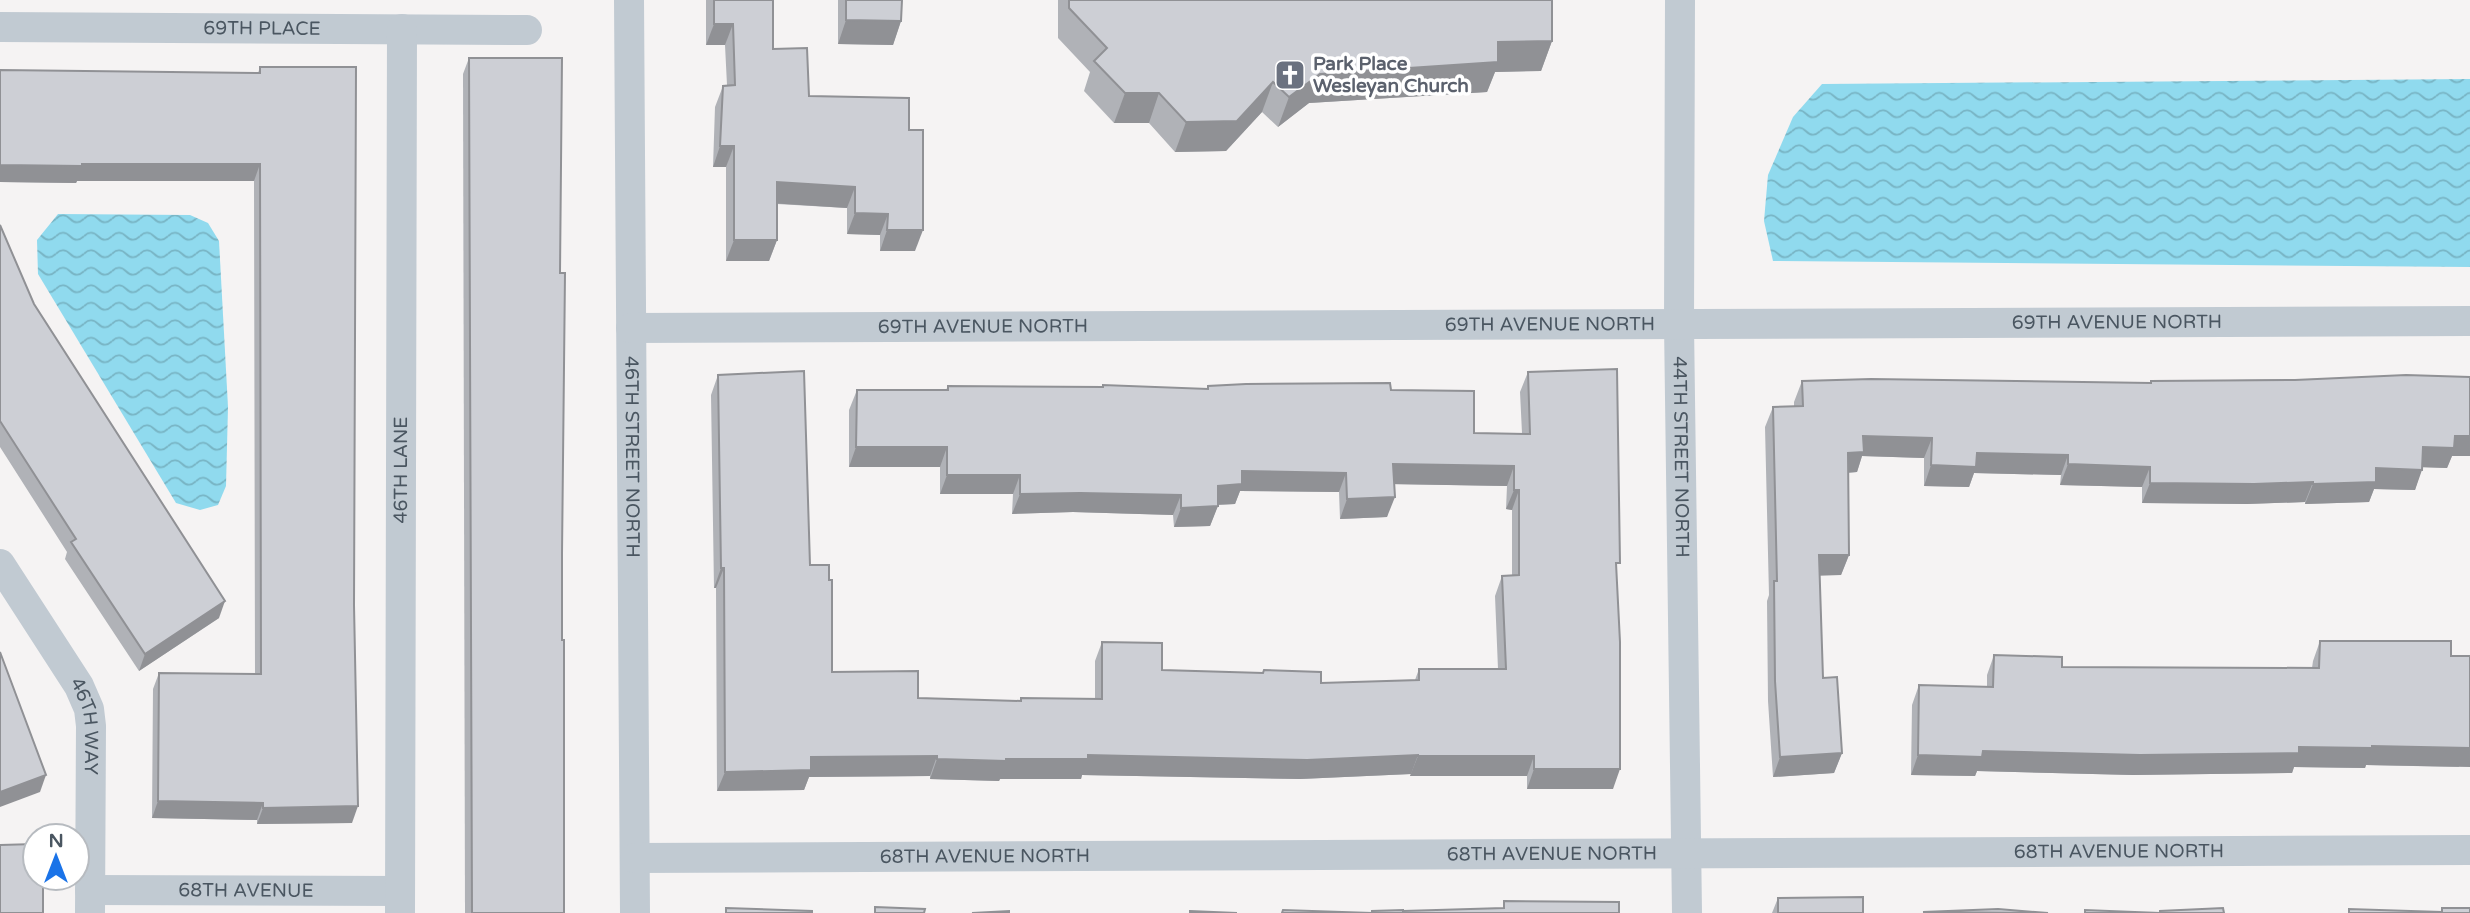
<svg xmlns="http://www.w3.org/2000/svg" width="2470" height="913" font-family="'Varela Round',sans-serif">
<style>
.water{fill:url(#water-waves)}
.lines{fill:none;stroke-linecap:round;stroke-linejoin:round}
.street{stroke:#c1cad2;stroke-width:30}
.wall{fill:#b0b2b7}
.shaded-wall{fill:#909195}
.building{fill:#cdcfd5;stroke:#909195;stroke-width:2}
.labels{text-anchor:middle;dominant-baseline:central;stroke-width:7;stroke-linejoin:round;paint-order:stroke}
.street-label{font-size:19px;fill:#4a5661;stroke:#fff}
.worship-label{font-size:19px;font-weight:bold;fill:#5b616d;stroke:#fff;text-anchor:start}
</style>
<defs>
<pattern id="water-waves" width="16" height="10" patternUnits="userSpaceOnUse" patternTransform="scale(1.75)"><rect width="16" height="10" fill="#90daee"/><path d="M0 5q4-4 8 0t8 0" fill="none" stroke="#78b4c4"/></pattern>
</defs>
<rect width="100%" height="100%" fill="#f5f3f3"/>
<g class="water">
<polygon points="2470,79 2470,267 1773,261 1764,221 1768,175 1793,117 1822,84"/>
<polygon points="58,214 190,215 208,223 219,241 228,407 226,486 218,505 200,510 176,503 38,274 37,240"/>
</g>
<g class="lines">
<g class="street">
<path id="s1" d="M629 0 635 913"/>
<path id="s2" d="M1680 0 1679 324 1687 913"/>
<path id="s3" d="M0 27 527 30"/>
<path id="s4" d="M631 328 2470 321"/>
<path id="s5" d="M0 564 79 686 89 709 91 726 90 913"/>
<path id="s6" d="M635 858 2470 850"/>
<path id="s7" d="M90 890 400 891"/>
<path id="s8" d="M400 913 402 29"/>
</g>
</g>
<g class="wall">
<polygon points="706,0 773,0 773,49 809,96 909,130 915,251 880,251 880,235 847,234 847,208 777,204 777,240 769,261 726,261 726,167 713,167 715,107 723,86 727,85 725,45 706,45"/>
<polygon points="838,0 902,0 901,21 893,45 838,44"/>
<polygon points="1058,0 1552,0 1552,41 1541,71 1495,72 1487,92 1309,103 1278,127 1262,112 1226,151 1175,152 1149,123 1114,123 1084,91 1090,72 1058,38"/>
<polygon points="469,58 560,273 564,913 465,913 463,74"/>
<polygon points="260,67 352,823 257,824 257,820 152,818 153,689 159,673 255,674 254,181 77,181 76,183 0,182 258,73"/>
<polygon points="0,225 34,304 219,618 139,671 65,559 67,552 0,447"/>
<polygon points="1528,372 1617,572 1613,789 1527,789 1527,776 1410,776 1411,774 1300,779 1082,775 1081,779 1000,779 999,781 930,779 930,776 809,777 804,790 717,791 716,588 714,588 711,395 718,375 810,565 832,672 918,698 1020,701 1021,698 1095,699 1095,661 1102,642 1162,670 1262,673 1264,670 1321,683 1415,680 1419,669 1498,669 1495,596 1502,576 1512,576 1512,510 1506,509 1507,486 1394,484 1387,517 1340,519 1339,492 1240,491 1235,504 1218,505 1210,526 1174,527 1173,515 1073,512 1012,514 1013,494 940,494 940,467 849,467 849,410 857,390 946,390 948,386 1102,387 1103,385 1207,389 1208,386 1391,390 1474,433 1522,433 1520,392"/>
<polygon points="2470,377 2470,456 2452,456 2447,468 2422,467 2415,490 2374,489 2369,502 2305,504 2305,502 2247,504 2142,503 2142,487 2060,485 2061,475 1974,473 1969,487 1924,486 1924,458 1862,456 1857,472 1848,473 1849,555 1841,575 1820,575 1823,678 1842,753 1834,773 1773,777 1768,701 1767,601 1769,595 1765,427 1773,407 1794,406 1794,402 1802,381 2150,383 2151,381"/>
<polygon points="2320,641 2451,656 2459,767 2366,765 2365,768 2294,767 2292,773 2133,775 1977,771 1975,776 1911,775 1912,705 1919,685 1987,687 1987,675 1994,655 2062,667 2312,668 2313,661"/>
<polygon points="1778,898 1863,913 1772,913"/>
</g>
<g class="shaded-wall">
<polygon points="846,20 901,21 893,45 838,44"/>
<polygon points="714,24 733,24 725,45 706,45"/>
<polygon points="1552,41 1541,71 1495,72 1487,92 1309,103 1278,127 1289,97 1320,74 1498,42"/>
<polygon points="1273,82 1262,112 1226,151 1175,152 1186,122"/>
<polygon points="1125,93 1159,93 1149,123 1114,123"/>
<polygon points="720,146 734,146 726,167 713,167"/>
<polygon points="82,164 260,164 254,181 77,181 76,183 0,182 0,165"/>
<polygon points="777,182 855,187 847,208 769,203"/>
<polygon points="855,213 888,214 880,235 847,234"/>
<polygon points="887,230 923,230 915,251 880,251"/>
<polygon points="734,240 777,240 769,261 726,261"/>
<polygon points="1863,436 1932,438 1924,458 1862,456 1857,472 1840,473 1848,453"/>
<polygon points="2455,436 2470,436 2470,456 2452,456 2447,468 2416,467 2423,447"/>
<polygon points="856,447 947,447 940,467 849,467"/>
<polygon points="1977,453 2068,455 2061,475 1974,473 1969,487 1924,486 1931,465"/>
<polygon points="1393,464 1514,466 1507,486 1386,484"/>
<polygon points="2068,464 2150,467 2142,487 2060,485"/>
<polygon points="2376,468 2422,470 2415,490 2374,489 2369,502 2305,504 2313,484"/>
<polygon points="1242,471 1346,473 1339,492 1240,491 1235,504 1210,505 1218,486"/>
<polygon points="947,475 1020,475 1013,494 940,494"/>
<polygon points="2313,482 2305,502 2247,504 2142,503 2150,483"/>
<polygon points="1514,490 1519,490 1512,510 1506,509"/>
<polygon points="1080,493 1181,495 1173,515 1073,512 1012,514 1020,494"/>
<polygon points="1395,497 1387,517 1340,519 1347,499"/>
<polygon points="1218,506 1210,526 1174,527 1181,508"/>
<polygon points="1819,555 1849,555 1841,575 1811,576"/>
<polygon points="721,568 724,568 716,588 714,588"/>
<polygon points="225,601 219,618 139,671 145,654"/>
<polygon points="2372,746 2470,748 2470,767 2366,765 2365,768 2294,767 2292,773 2133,775 1977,771 1975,776 1911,775 1918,755 1983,751"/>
<polygon points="1842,753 1834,773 1773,777 1780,757"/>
<polygon points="1088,755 1418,755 1411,774 1300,779 1082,775 1081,779 1000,779 999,781 930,779 937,759 1006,759"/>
<polygon points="937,756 930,776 809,777 804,790 717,791 725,772 811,757"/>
<polygon points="1418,756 1534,756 1527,776 1410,776"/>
<polygon points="1534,769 1620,769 1613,789 1527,789"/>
<polygon points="46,775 40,792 0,807 0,792"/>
<polygon points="158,801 263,803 257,820 152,818"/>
<polygon points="358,806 352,823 257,824 263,808"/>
</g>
<g class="building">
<polygon points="714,0 773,0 773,49 807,48 809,96 909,98 909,130 923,130 923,230 887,230 888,214 855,213 855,187 777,182 777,240 734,240 734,146 720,146 723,86 735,85 733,24 714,24"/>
<polygon points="846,0 902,0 901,21 846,20"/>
<polygon points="1069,0 1552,0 1552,41 1498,42 1498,62 1320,74 1289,97 1273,82 1237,121 1186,122 1159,93 1125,93 1094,61 1107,48 1069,8"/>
<polygon points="469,58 562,58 560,273 565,273 562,554 562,640 564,640 564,913 472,913"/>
<polygon points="260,67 356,67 354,605 358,806 263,808 263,803 158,801 159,673 261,674 260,164 82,164 82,166 0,165 0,70 260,73"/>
<polygon points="0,225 34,304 225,601 145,654 71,542 76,539 0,421"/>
<polygon points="1617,369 1620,563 1616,563 1620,642 1620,769 1534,769 1534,756 1418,756 1418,755 1307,760 1088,755 1088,759 1006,759 1006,761 937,759 937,756 811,757 811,770 725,772 724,568 721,568 718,375 804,371 810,565 829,565 829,580 832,580 832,672 918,671 918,698 1021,701 1021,698 1102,699 1102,642 1162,643 1162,670 1263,673 1264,670 1321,672 1321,683 1419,680 1419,669 1506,669 1502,576 1519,575 1519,490 1514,490 1514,466 1393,464 1395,497 1347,499 1346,473 1242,471 1242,484 1218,486 1218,506 1181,508 1181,495 1080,493 1020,494 1020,475 947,475 947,447 856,447 857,390 948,390 948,386 1103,387 1103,385 1208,389 1208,386 1246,384 1390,383 1391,390 1474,391 1474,433 1530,434 1528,372"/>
<polygon points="2406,375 2470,377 2470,436 2455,436 2454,448 2423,447 2422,470 2376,468 2376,482 2313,484 2313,482 2254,484 2150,483 2150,467 2068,464 2068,455 1977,453 1976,467 1931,465 1932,438 1863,436 1864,452 1848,453 1849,555 1819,555 1823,678 1837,677 1842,753 1780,757 1775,681 1774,581 1777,581 1773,407 1803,406 1802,381 1871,379 2151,383 2151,381 2295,380"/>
<polygon points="2320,641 2451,641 2451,656 2470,656 2470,748 2372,746 2372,748 2299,747 2299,753 2140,755 1983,751 1982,757 1918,755 1919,685 1993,687 1994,655 2062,657 2062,667 2319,668"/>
<polygon points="0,652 46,775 0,792"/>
<polygon points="35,844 35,878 43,878 43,913 0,913 0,845"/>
<polygon points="1863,897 1863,913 1778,913 1778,898"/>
<polygon points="1504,901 1619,902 1619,913 1282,913 1283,910 1372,913 1372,911 1403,910 1403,911 1504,908"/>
<polygon points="875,907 925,909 924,913 875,913"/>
<polygon points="726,908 812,911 812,913 726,913"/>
<polygon points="2223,908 2224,913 2085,913 2085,910 2160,913 2160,911"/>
<polygon points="2442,908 2470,908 2470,913 2349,913 2349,909 2442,912"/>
<polygon points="1998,909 2048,913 1923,912"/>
<polygon points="1009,911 1009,913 972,913"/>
<polygon points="1190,911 1237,913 1190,913"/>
</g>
<defs>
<g id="church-square" transform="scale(1.575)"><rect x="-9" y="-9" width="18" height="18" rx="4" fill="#6b7280" stroke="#fff"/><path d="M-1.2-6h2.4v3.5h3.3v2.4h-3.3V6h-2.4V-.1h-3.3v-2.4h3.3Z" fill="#fff"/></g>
</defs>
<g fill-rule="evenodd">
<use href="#church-square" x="1290" y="75"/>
</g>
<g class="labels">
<g class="street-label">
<text stroke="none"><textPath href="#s3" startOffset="262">69TH PLACE</textPath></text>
<text stroke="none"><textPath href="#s4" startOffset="1486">69TH AVENUE NORTH</textPath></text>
<text stroke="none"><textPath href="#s4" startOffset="919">69TH AVENUE NORTH</textPath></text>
<text stroke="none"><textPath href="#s4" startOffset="352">69TH AVENUE NORTH</textPath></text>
<text stroke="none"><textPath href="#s1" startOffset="457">46TH STREET NORTH</textPath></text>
<text stroke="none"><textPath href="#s2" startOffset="457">44TH STREET NORTH</textPath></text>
<text stroke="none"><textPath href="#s8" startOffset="443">46TH LANE</textPath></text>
<text stroke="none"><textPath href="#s5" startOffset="187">46TH WAY</textPath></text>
<text stroke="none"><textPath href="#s6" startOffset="1484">68TH AVENUE NORTH</textPath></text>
<text stroke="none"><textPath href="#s6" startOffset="917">68TH AVENUE NORTH</textPath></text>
<text stroke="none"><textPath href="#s6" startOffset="350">68TH AVENUE NORTH</textPath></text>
<text stroke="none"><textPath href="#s7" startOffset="156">68TH AVENUE</textPath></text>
</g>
<g class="worship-label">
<text x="1313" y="64">Park Place<tspan x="1313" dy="22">Wesleyan Church</tspan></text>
</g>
</g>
<g transform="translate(56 857)"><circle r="33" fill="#ffffff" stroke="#b7bbc0" stroke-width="2"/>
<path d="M0-5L12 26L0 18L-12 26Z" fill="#1a73e8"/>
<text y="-10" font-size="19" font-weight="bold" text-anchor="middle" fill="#4a5661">N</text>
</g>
</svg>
